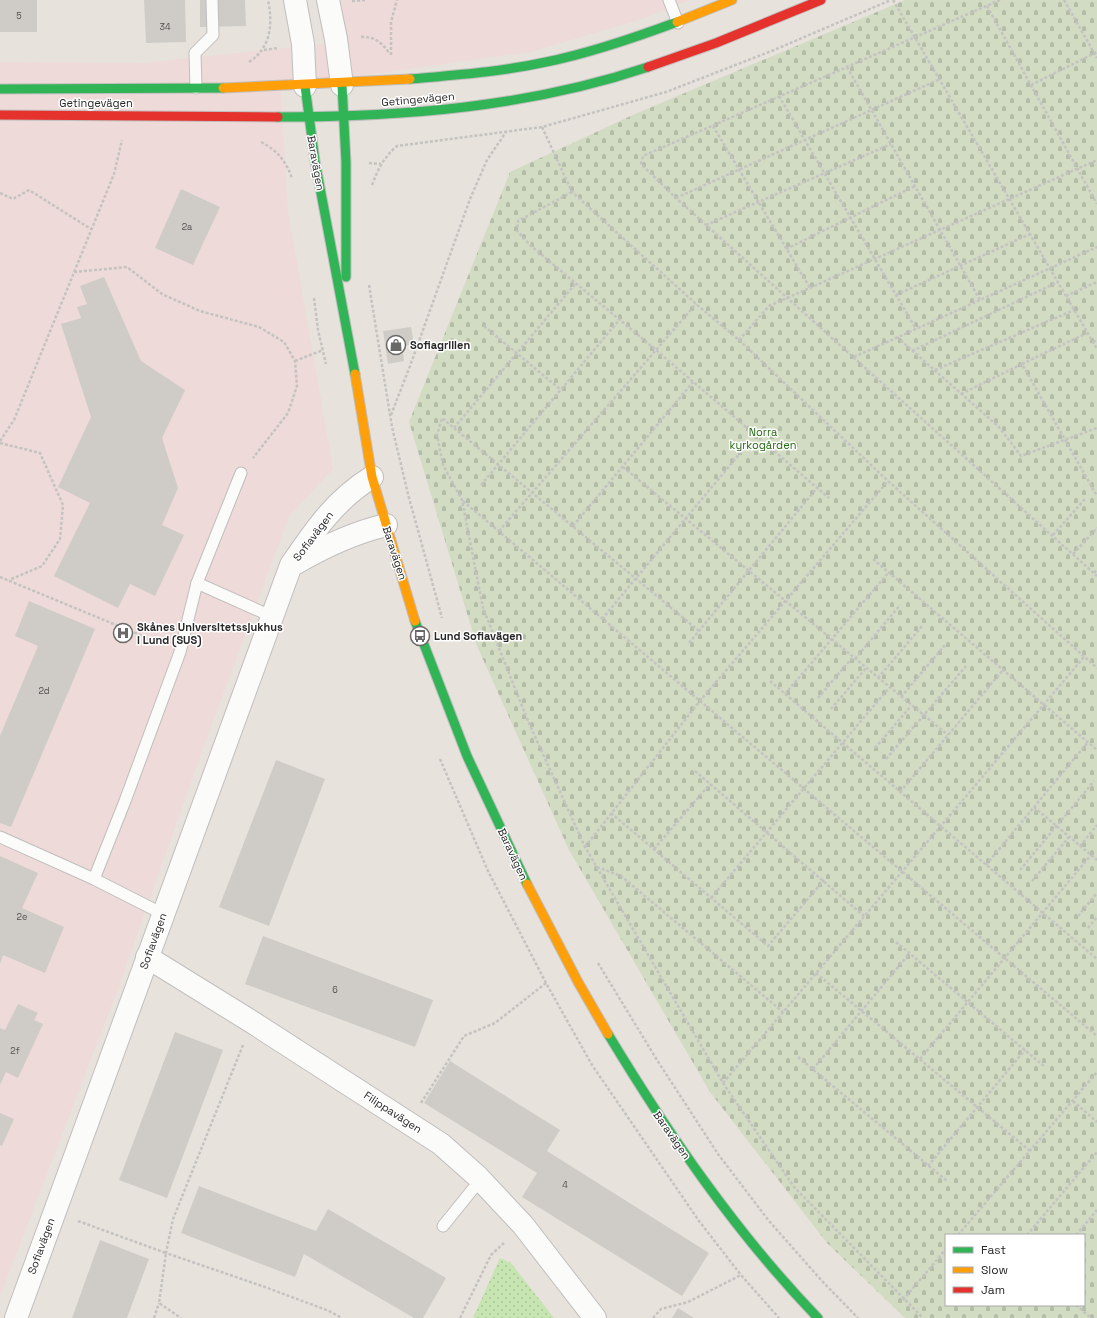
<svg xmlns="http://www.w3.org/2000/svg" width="1097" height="1318" font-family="'Space Grotesk',sans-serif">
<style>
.medical{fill:#eedad8}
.cemetery{fill:url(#cemetery-stones);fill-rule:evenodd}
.park{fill:url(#park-dots)}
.building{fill:#cfccc7}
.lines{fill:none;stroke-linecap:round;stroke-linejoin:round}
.lane-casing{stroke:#c0bebe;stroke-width:13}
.street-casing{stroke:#c0bebe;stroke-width:24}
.fast-casing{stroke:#c0bebe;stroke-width:11}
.slow-casing{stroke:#c0bebe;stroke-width:11}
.jam-casing{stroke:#c0bebe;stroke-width:11}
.path{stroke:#c4c3c2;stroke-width:2.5;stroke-dasharray:3 2;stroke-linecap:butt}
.lane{stroke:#fbfbfa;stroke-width:11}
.street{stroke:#fbfbfa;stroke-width:22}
.fast{stroke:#30b455;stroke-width:9}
.slow{stroke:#ff9f0a;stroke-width:9}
.jam{stroke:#e5322d;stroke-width:9}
.labels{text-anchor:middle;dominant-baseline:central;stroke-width:3;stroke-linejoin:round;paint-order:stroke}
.number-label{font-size:9px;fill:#525150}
.street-label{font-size:11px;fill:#272727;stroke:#fff}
.poi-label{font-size:11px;font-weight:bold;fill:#272727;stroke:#fff;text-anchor:start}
.park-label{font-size:11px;fill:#236913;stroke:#fff}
</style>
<defs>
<pattern id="cemetery-stones" width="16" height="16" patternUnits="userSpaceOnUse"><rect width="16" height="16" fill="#d2dcc2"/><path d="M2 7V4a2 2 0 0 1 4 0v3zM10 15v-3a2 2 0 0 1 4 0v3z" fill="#b4bda7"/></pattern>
<pattern id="park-dots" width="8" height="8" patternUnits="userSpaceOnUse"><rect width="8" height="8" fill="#c6e5b1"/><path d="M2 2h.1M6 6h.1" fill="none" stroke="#aac498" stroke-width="1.8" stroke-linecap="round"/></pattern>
</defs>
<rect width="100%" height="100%" fill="#e7e2dc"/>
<polygon class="medical" points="338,0 689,0 645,18 530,52 280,87 288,211 333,469 289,516 202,751 117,991 0,1296 0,62 143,63 342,42"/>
<path class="cemetery" d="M905 0H1097V1318H905L827 1243 710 1092 569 850 477 646 409 422 510 172 635 114ZM946 1235H1084V1305H946Z"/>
<polygon class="park" points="500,1258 511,1263 554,1318 473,1318"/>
<g class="building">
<rect x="0" y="0" width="37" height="32"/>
<polygon points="144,0 185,0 186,42 146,43"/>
<polygon points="200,0 245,0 246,26 200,27"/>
<polygon points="181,189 220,207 193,265 155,248"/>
<polygon points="104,277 141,361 185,390 162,438 178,488 162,525 184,535 155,596 130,584 118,608 54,576 90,503 58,487 91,417 61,324 81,318 77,307 87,304 80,286"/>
<polygon points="411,327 414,344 402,346 404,361 388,364 383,331"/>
<polygon points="29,601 95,629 11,827 0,823 0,736 38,646 15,636"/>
<polygon points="276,760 325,779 269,926 219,907"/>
<polygon points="0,856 38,873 22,908 64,927 45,973 3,955 0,964"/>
<polygon points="263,936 433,1000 415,1047 245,984"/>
<polygon points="18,1004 38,1013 34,1020 43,1024 18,1078 6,1072 0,1085 0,1028 5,1030"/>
<polygon points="175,1032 223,1050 167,1198 119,1180"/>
<polygon points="450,1061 560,1130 547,1151 709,1253 682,1296 522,1197 537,1173 424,1103"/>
<polygon points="0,1113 14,1119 2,1146 0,1145"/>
<polygon points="199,1186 316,1231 328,1209 446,1278 423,1318 414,1318 304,1254 295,1277 181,1233"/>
<polygon points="100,1240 149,1259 127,1318 72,1318"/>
<polygon points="678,1308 694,1318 672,1318"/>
</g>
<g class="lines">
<g class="lane-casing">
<g id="lane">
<polyline points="669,0 678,23"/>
<polyline points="196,88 195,53 213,35 212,0"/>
<polyline points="197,583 273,617"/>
<polyline points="0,837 94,879 163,914"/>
<polyline points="94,879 125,801 180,652 197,583 241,473"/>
<polyline points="443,1226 481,1179"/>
</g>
</g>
<g class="street-casing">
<g id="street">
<polyline points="295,0 303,44 305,86"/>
<polyline points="328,0 336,39 342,85"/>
<path d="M296 563C325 546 353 533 386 525"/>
<polyline points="147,957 252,1022 441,1144 477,1176 523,1225 595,1318"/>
<path d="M16 1318 291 565C315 530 335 500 372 477"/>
</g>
</g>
<g class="fast-casing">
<g id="fast">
<path d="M410 79C455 75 501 72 546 62 591 53 634 38 677 22"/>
<polyline points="342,85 346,162 346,277"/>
<polyline points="305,86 315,161 355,374"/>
<polyline points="0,89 223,88"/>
<path d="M278 117C403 117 529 107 648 67"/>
<polyline points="415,621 467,756 527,884"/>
<path d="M608 1034C669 1135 736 1233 818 1318"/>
</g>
</g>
<g class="slow-casing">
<g id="slow">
<polyline points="677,22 732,0"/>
<polyline points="223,88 410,79"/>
<polyline points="355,374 372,477 415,621"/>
<polyline points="527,884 578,982 608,1034"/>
</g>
</g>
<g class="jam-casing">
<g id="jam">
<polyline points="648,67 716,43 821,0"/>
<polyline points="0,115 278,117"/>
</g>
</g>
<g class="path">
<polyline points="893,0 1097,349"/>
<polyline points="1000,0 643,156 641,164 676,198 1097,576"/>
<polyline points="1064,0 1097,58"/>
<polyline points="352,1 366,0"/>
<polyline points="987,6 1097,204"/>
<path d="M361 37C375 36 382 43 390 54"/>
<polyline points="264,50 278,48"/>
<polyline points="391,55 391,22 397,0"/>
<path d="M249 62C271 48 273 24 268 0"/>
<polyline points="847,67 980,300"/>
<polyline points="1031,85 1097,52"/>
<polyline points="779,96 916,329"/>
<polyline points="713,126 810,288"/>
<polyline points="542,127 572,192 696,304 739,340 888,481 1097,668"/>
<path d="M261 142C278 151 285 160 292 178"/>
<polyline points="369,163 381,164"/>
<path d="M372 185C378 169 384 157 397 146L542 127 666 92 774 50 891 0"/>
<polyline points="572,192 518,221 517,231 531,246 656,350 829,498"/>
<polyline points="0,193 13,199 29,190 91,229"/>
<polyline points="676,198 938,80"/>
<polyline points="706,225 891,144"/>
<polyline points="786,249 915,186"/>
<polyline points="74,272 127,267 162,294 200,311 259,327 284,342 295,361 297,386 288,413 253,458"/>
<polyline points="369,285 392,427 408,494 442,618"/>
<polyline points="896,295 1030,234"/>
<polyline points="1066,296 1097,282"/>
<polyline points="314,298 318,330 326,364"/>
<polyline points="484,326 561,390"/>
<polyline points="897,337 999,427 1021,456 1097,428"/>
<polyline points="739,340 769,306 1097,160"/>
<polyline points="1093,342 1097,340"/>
<polyline points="912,351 1058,282"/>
<polyline points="854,357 1097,247"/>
<polyline points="295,361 323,350"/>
<polyline points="1022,364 1087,333"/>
<polyline points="935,370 1074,310"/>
<polyline points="961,394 1022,364 1097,496"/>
<polyline points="391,415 410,366 470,199 487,160 506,132"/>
<polyline points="454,428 576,283"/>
<polyline points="0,441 14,420 114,174 122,140"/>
<polyline points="0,443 40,453 63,505 60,539 42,566 9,580"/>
<polyline points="623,467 948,735"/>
<polyline points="481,485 620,319"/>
<polyline points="463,501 1097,1036"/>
<polyline points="573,526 693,382"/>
<polyline points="499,531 696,304"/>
<polyline points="1053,535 1085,499"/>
<polyline points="1073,554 1097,528"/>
<polyline points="873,559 1097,750"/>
<polyline points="1094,573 1097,569"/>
<polyline points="0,577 162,644"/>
<polyline points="602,619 741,452"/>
<polyline points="699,631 442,418 437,435 443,465 462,500 483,608 528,721 585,847 723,1083 794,1187 923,1318"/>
<polyline points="689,643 817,488"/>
<polyline points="855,659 900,605"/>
<polyline points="878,678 923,625"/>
<polyline points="770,681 1097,959"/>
<polyline points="785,694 889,572"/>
<polyline points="901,697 945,645"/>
<polyline points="818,698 853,657"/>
<polyline points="831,709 866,668"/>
<polyline points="875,748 911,706"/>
<polyline points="440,759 488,871 546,983 592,1065 699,1221 741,1275 779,1318"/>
<polyline points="886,759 967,665"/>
<polyline points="695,771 864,916"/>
<polyline points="900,792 1003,670"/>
<polyline points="1034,807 1097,860"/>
<polyline points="611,813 768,946 824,880"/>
<polyline points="1080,846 1097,825"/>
<polyline points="585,847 699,702 888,481"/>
<polyline points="654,849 710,784"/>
<polyline points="986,865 1088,742"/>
<polyline points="597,867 621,876 783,1012"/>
<polyline points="1020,870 1094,781"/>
<polyline points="1032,881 1069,837"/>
<polyline points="711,898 889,688"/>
<polyline points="1078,916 1097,893"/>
<polyline points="1088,928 1097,917"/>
<polyline points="896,942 1045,1067"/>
<polyline points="598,963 657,1060 718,1154 769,1221 822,1281 858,1318"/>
<polyline points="816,973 1030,1151"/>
<polyline points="243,1045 173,1219 166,1253 265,1287 329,1311 342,1318"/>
<polyline points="798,1057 947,1181"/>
<polyline points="920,1059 1091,855"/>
<polyline points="813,1069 909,954"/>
<polyline points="723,1083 1084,657"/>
<polyline points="1073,1101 1097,1122"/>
<polyline points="421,1103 464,1036 495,1023 546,983"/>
<polyline points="928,1166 1025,1050"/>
<polyline points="78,1221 166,1253 159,1303 181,1318"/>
<polyline points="958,1235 1097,1072"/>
<polyline points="1027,1235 1097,1152"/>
<polyline points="1076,1235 1097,1210"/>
<polyline points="903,1300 946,1249"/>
<polyline points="1076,1305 1091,1318"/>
<polyline points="154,1318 159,1303"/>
<polyline points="460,1318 491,1255 505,1242"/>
<polyline points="653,1318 661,1309 688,1302 741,1275"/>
</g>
<use href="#lane" class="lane"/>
<use href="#street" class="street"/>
<use href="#fast" class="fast"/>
<use href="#slow" class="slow"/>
<use href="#jam" class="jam"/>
</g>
<defs>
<g id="shop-ring" transform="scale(1)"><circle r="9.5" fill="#fff" stroke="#6a6866" stroke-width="1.5"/><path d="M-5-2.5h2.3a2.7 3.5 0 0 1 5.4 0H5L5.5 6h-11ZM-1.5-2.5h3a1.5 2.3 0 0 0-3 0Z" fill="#6a6866"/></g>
<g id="hospital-ring" transform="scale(1)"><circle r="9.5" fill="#fff" stroke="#6a6866" stroke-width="1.5"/><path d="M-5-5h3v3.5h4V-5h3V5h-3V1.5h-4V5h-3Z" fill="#6a6866"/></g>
<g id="bus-ring" transform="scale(1)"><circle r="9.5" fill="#fff" stroke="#6a6866" stroke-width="1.5"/><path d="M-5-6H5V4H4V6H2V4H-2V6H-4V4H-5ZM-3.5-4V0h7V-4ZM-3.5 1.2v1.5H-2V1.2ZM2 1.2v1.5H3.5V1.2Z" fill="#6a6866"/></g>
</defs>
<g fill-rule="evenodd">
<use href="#shop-ring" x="396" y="345"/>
<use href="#hospital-ring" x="123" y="633"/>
<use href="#bus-ring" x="420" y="636"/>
</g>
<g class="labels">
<g class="number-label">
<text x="19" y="16">5</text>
<text x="165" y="27">34</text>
<text x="187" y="227">2a</text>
<text x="44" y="691">2d</text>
<text x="22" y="917">2e</text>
<text x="335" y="990">6</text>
<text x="15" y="1051">2f</text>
<text x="565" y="1185">4</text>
</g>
<g class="street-label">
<text transform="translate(418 99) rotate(-5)">Getingevägen</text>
<text x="96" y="103">Getingevägen</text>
<text transform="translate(316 163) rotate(80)">Baravägen</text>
<text transform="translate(313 536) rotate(-53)">Sofiavägen</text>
<text transform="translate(395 553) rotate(72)">Baravägen</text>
<text transform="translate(513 854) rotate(65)">Baravägen</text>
<text transform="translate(153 941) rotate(-70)">Sofiavägen</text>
<text transform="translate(393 1112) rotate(33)">Filippavägen</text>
<text transform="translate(672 1135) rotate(55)">Baravägen</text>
<text transform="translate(41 1246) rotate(-70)">Sofiavägen</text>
</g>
<g class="poi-label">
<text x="410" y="345">Sofiagrillen</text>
<text x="137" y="627">Skånes Universitetssjukhus<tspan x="137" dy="13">i Lund (SUS)</tspan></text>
<text x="434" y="636">Lund Sofiavägen</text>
</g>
<g class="park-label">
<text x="763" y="432">Norra<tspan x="763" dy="13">kyrkogården</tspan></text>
</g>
</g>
<rect x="945" y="1234" width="140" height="72" fill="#ffffff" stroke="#a9a9a9"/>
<rect x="953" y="1247" width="20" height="6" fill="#30b455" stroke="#a9a9a9"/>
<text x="981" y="1254" font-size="12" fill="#272727">Fast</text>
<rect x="953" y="1267" width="20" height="6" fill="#ff9f0a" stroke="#a9a9a9"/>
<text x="981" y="1274" font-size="12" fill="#272727">Slow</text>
<rect x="953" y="1287" width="20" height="6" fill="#e5322d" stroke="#a9a9a9"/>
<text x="981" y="1294" font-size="12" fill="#272727">Jam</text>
</svg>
